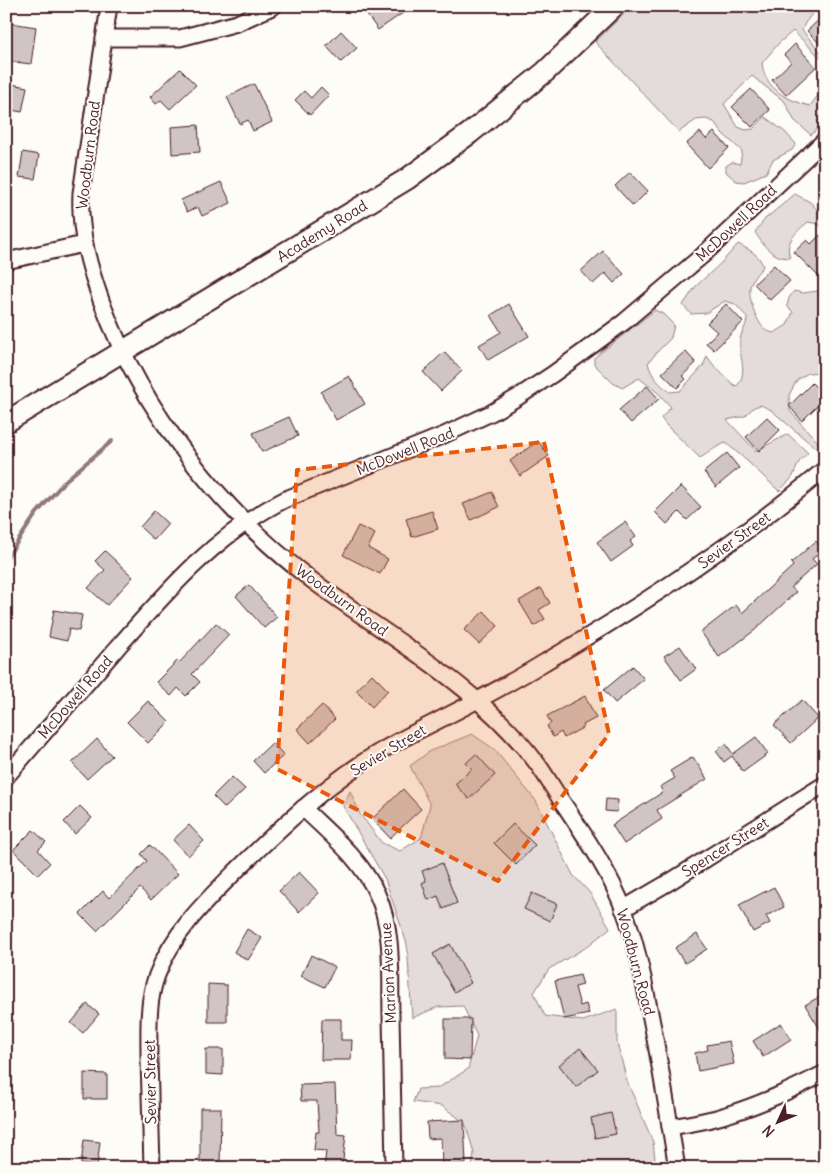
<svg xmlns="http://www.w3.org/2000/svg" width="831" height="1174" font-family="Delius,sans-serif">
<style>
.green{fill:#e3dcda;stroke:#967e82}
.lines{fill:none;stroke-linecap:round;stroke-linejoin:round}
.stream{stroke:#91777b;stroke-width:4}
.building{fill:#d0c5c4;stroke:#4a1f2b}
.minor-casing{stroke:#4a1f2b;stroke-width:19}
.major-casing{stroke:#4a1f2b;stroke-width:24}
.minor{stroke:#fdfcf7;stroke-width:15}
.major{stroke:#fdfcf7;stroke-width:20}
.marked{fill:#e8590c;fill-opacity:0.2;stroke:#e8590c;stroke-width:4;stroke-dasharray:10 6;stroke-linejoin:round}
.labels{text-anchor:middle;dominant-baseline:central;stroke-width:4;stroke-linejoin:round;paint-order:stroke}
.street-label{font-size:15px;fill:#4a1f2b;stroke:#fdfcf7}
</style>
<rect width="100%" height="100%" fill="#fdfcf7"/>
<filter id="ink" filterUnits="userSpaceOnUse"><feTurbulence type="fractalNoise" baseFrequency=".02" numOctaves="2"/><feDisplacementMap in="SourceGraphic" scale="10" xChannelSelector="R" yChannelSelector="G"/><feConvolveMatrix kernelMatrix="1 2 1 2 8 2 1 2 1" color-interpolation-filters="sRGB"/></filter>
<g filter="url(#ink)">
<g class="green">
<path d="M632 6H818L805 23 802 30 825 57V62L793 31 779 43 762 63C765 89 787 100 810 106L825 86V122L811 135 794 120 785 102 752 76 724 104 738 127 746 130 753 129 765 117 785 132 796 144 792 150 773 160 766 173 744 182 736 181 726 172V166L732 162 740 164 742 151 723 134 714 122 706 119 696 120 679 132 595 42Z"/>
<path d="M795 194 810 202 825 217V230L818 224 808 222C796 232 784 242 790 258 773 258 764 247 755 232L765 219Z"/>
<path d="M738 244C748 249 761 255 763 267 757 273 752 279 750 287 748 298 757 325 767 331 769 332 772 332 774 333L787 325 793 312 787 306 789 298 794 291 803 293 825 290V376L819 372 808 373 797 380 789 395 790 411 824 449 819 451 771 410 761 405 754 407 745 416 727 420 756 451 788 434 808 453 799 462 792 478 779 491 746 460 726 443C716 446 709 453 700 458L666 425 661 418 671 407 657 392 639 378 622 388 613 383 594 364V358L655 310 663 314 674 325 671 338 658 351 648 363C651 376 660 385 670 392L680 391 703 366 707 356C714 367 724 376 734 385L737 386C749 372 738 355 740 340 741 331 747 327 747 317L735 304 725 301 706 313 691 314 683 305 696 286 721 263Z"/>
<polygon points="472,734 494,749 536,801 573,875 590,893 610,928 585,948 549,969 534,993 545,1016 583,1021 617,1009 617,1043 627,1081 653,1142 656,1168 472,1168 474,1153 465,1123 442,1106 413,1102 418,1089 438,1088 468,1069 477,1036 463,1006 438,1007 412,1018 407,944 385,879 343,806 350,791 360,814 382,843 400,851 421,838 430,805 410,766 430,751"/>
</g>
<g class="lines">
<polyline class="stream" points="6,559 36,514 66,480 112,441"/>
</g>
<g class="building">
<polygon points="379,6 413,6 378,30 367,15"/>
<polygon points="825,14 825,49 807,31"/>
<polygon points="11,23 36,27 31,64 7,61"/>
<polygon points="341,31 357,48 341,62 326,46"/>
<polygon points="795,44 816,67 786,95 772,80 791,62 784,55"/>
<polygon points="180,69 196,85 170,109 161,100 156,104 150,97"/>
<polygon points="6,83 27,87 22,112 6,109"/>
<polygon points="254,84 272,122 253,131 248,120 240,124 227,97"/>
<polygon points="321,87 329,95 310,115 295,100 304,91 311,98"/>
<polygon points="751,89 770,110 752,127 732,107"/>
<polygon points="198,125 200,152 172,154 171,127"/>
<polygon points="700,132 706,139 714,132 729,148 708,168 686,144"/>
<polygon points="23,152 39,155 35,179 19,177"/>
<polygon points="630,172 648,191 633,206 615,186"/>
<polygon points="221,182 231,203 202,216 198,207 187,212 181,200"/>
<polygon points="820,235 825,240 825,255 820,260 825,265 825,270 818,276 794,252 807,240 811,244"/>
<polygon points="603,251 624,274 614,283 605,273 593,284 581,271"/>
<polygon points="774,265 790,281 770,300 754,284"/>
<polygon points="509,304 529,336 488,360 479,345 501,332 491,315"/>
<polygon points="726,304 743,322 714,350 706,343 717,332 707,323"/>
<polygon points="685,351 696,363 682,376 686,379 677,388 662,373"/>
<polygon points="444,352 462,371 441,391 423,372"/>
<polygon points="349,376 365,404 336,420 321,392"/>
<polygon points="812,383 825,396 825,398 802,421 789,406"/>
<polygon points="647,386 659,399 631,423 619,410"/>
<polygon points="289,417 298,436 262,452 253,433"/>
<polygon points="767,417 780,430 759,451 746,437"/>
<polygon points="538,441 549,456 520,476 510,461"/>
<polygon points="727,453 739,468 716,487 704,472"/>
<polygon points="681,486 701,507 687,520 679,512 667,524 655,512"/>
<polygon points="492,492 499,507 471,520 463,504"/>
<polygon points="154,511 168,524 154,540 140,527"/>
<polygon points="432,511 438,529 412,537 406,519"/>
<polygon points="625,522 636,537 630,541 633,546 611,562 597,542"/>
<polygon points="358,526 375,534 368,548 388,559 380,574 343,555"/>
<polygon points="816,541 823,550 812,559 817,564 791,587 796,592 755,630 719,657 701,632 736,605 742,613 793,566 791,563"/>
<polygon points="105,551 133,577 107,605 88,588 105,570 95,561"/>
<polygon points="249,585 277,617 264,628 236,596"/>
<polygon points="541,588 550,603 539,610 545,619 534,626 519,601"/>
<polygon points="54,610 82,615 79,631 69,629 67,641 49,637"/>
<polygon points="484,611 498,626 479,644 464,630"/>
<polygon points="216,623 229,635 192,674 200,682 186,696 178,688 171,696 156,682 178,660 180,662"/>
<polygon points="680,646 696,669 681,680 664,656"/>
<polygon points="633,666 644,679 615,703 604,690"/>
<polygon points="372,674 388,690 372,707 356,691"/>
<polygon points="585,696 596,718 583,725 584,727 564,738 561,732 553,737 547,726 551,723 547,716"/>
<polygon points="802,700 818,718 791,743 774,725"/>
<polygon points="148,701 169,722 148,743 127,722"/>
<polygon points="322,705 335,719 310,743 297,729"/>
<polygon points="756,737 768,754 743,772 732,756 724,762 716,751 726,744 733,754"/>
<polygon points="97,739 112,756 87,779 72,763"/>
<polygon points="272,743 284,755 264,773 253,761"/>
<polygon points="476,754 495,775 469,799 455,784 472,769 466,763"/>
<polygon points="693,757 707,779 657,810 662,819 624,844 612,825 663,792 660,787 675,778 670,771"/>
<polygon points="232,777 245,789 225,808 213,796"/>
<polygon points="403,789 421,809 390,838 372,819"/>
<polygon points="606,799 618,800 617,812 605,811"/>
<polygon points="80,806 92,818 75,834 64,822"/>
<polygon points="513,824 535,845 516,865 494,843"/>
<polygon points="189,825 204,841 188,856 173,840"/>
<polygon points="33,830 46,842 38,850 50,863 38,875 13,850"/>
<polygon points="150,845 178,874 151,900 140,888 97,931 80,914 103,891 109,898 147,861 141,854"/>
<polygon points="442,863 457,903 443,909 438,896 428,900 422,883 426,881 422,871"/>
<polygon points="299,872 319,893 299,912 279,891"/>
<polygon points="774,887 784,907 766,916 770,923 753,932 739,905"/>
<polygon points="532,893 557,904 550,921 524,909"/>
<polygon points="247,929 262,938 248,960 234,952"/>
<polygon points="697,934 707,949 685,963 675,948"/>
<polygon points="450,944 471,983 454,992 433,954"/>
<polygon points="311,955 335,967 325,987 301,976"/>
<polygon points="580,975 583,985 575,987 580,1006 586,1004 589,1014 564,1019 555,981"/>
<polygon points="208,984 227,985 227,1022 208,1022"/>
<polygon points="819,997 825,1006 825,1037 805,1005"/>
<polygon points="87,1004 99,1014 83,1033 71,1023"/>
<polygon points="322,1019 341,1019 341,1040 352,1040 351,1060 321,1060"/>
<polygon points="445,1019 471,1019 470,1060 445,1059"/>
<polygon points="781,1023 791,1039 763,1057 753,1041"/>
<polygon points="729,1041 734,1064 698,1071 695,1053 708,1050 707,1045"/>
<polygon points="580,1048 598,1070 576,1087 559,1065"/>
<polygon points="206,1049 223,1049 223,1075 206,1074"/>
<polygon points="84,1073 107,1074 107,1099 84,1099"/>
<polygon points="335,1084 337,1134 346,1135 342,1168 324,1168 326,1151 314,1150 316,1132 319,1132 317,1101 301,1101 300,1085"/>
<polygon points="200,1108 221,1108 220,1168 200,1168"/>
<polygon points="611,1113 616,1134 595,1138 591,1118"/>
<polygon points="464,1120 466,1164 442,1165 441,1138 428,1139 427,1122"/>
<polygon points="84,1140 100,1142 97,1166 81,1164"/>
</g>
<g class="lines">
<g class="minor-casing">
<g id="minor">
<path d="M109 6 81 193C79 231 89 267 102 303 143 412 220 511 313 581 391 639 480 686 539 766 548 779 556 793 565 806 587 839 610 873 624 910 636 942 643 975 649 1008 660 1061 668 1115 677 1168"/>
<polyline points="104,38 180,38 237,23 274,6"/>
<polyline points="6,261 84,244"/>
<path d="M6 777C43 734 80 691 117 648 167 591 217 533 286 499L444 435 491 413 518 397 553 374 624 322 703 255 825 140"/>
<path d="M303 808C331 835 361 859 377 894 394 930 390 976 391 1015 392 1066 393 1117 394 1168"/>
<polyline points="623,909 671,881 825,784"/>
<path d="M670 1127C689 1124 708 1121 726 1115 760 1105 793 1089 825 1073"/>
<path d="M152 1168C151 1131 150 1095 149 1058 149 1031 147 1001 157 975 173 932 207 900 239 868 278 830 317 793 362 763 389 744 420 730 449 715 482 698 514 681 545 662 643 605 738 542 825 469"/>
</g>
</g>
<g class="major-casing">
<polyline id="major" points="6,422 407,179 470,133 545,72 614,6"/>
</g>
<use href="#minor" class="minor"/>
<use href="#major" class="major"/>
</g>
</g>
<path class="marked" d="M544 442 609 734 498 881 277 769 297 470Z"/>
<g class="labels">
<g class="street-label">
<text transform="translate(88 155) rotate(-83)">Woodburn Road</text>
<text transform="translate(736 223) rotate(-43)">McDowell Road</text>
<text transform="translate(322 231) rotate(-32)">Academy Road</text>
<text transform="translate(405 451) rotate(-22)">McDowell Road</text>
<text transform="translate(734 540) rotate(-36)">Sevier Street</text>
<text transform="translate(342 600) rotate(36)">Woodburn Road</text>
<text transform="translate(75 697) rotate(-49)">McDowell Road</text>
<text transform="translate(388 750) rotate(-31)">Sevier Street</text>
<text transform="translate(725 847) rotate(-32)">Spencer Street</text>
<text transform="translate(636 962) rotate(75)">Woodburn Road</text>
<text transform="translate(388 973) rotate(-93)">Marion Avenue</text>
<text transform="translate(150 1082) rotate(-91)">Sevier Street</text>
</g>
</g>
<rect width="831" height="1174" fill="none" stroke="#fdfcf7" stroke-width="25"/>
<rect x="12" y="12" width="806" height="1149" fill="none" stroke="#4a1f2b" stroke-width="2" filter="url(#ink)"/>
<g transform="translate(778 1122) rotate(226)" stroke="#fdfcf7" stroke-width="4" paint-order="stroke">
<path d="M0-4L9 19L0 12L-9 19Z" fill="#4a1f2b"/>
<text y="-8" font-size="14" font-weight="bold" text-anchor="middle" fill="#4a1f2b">N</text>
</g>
</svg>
